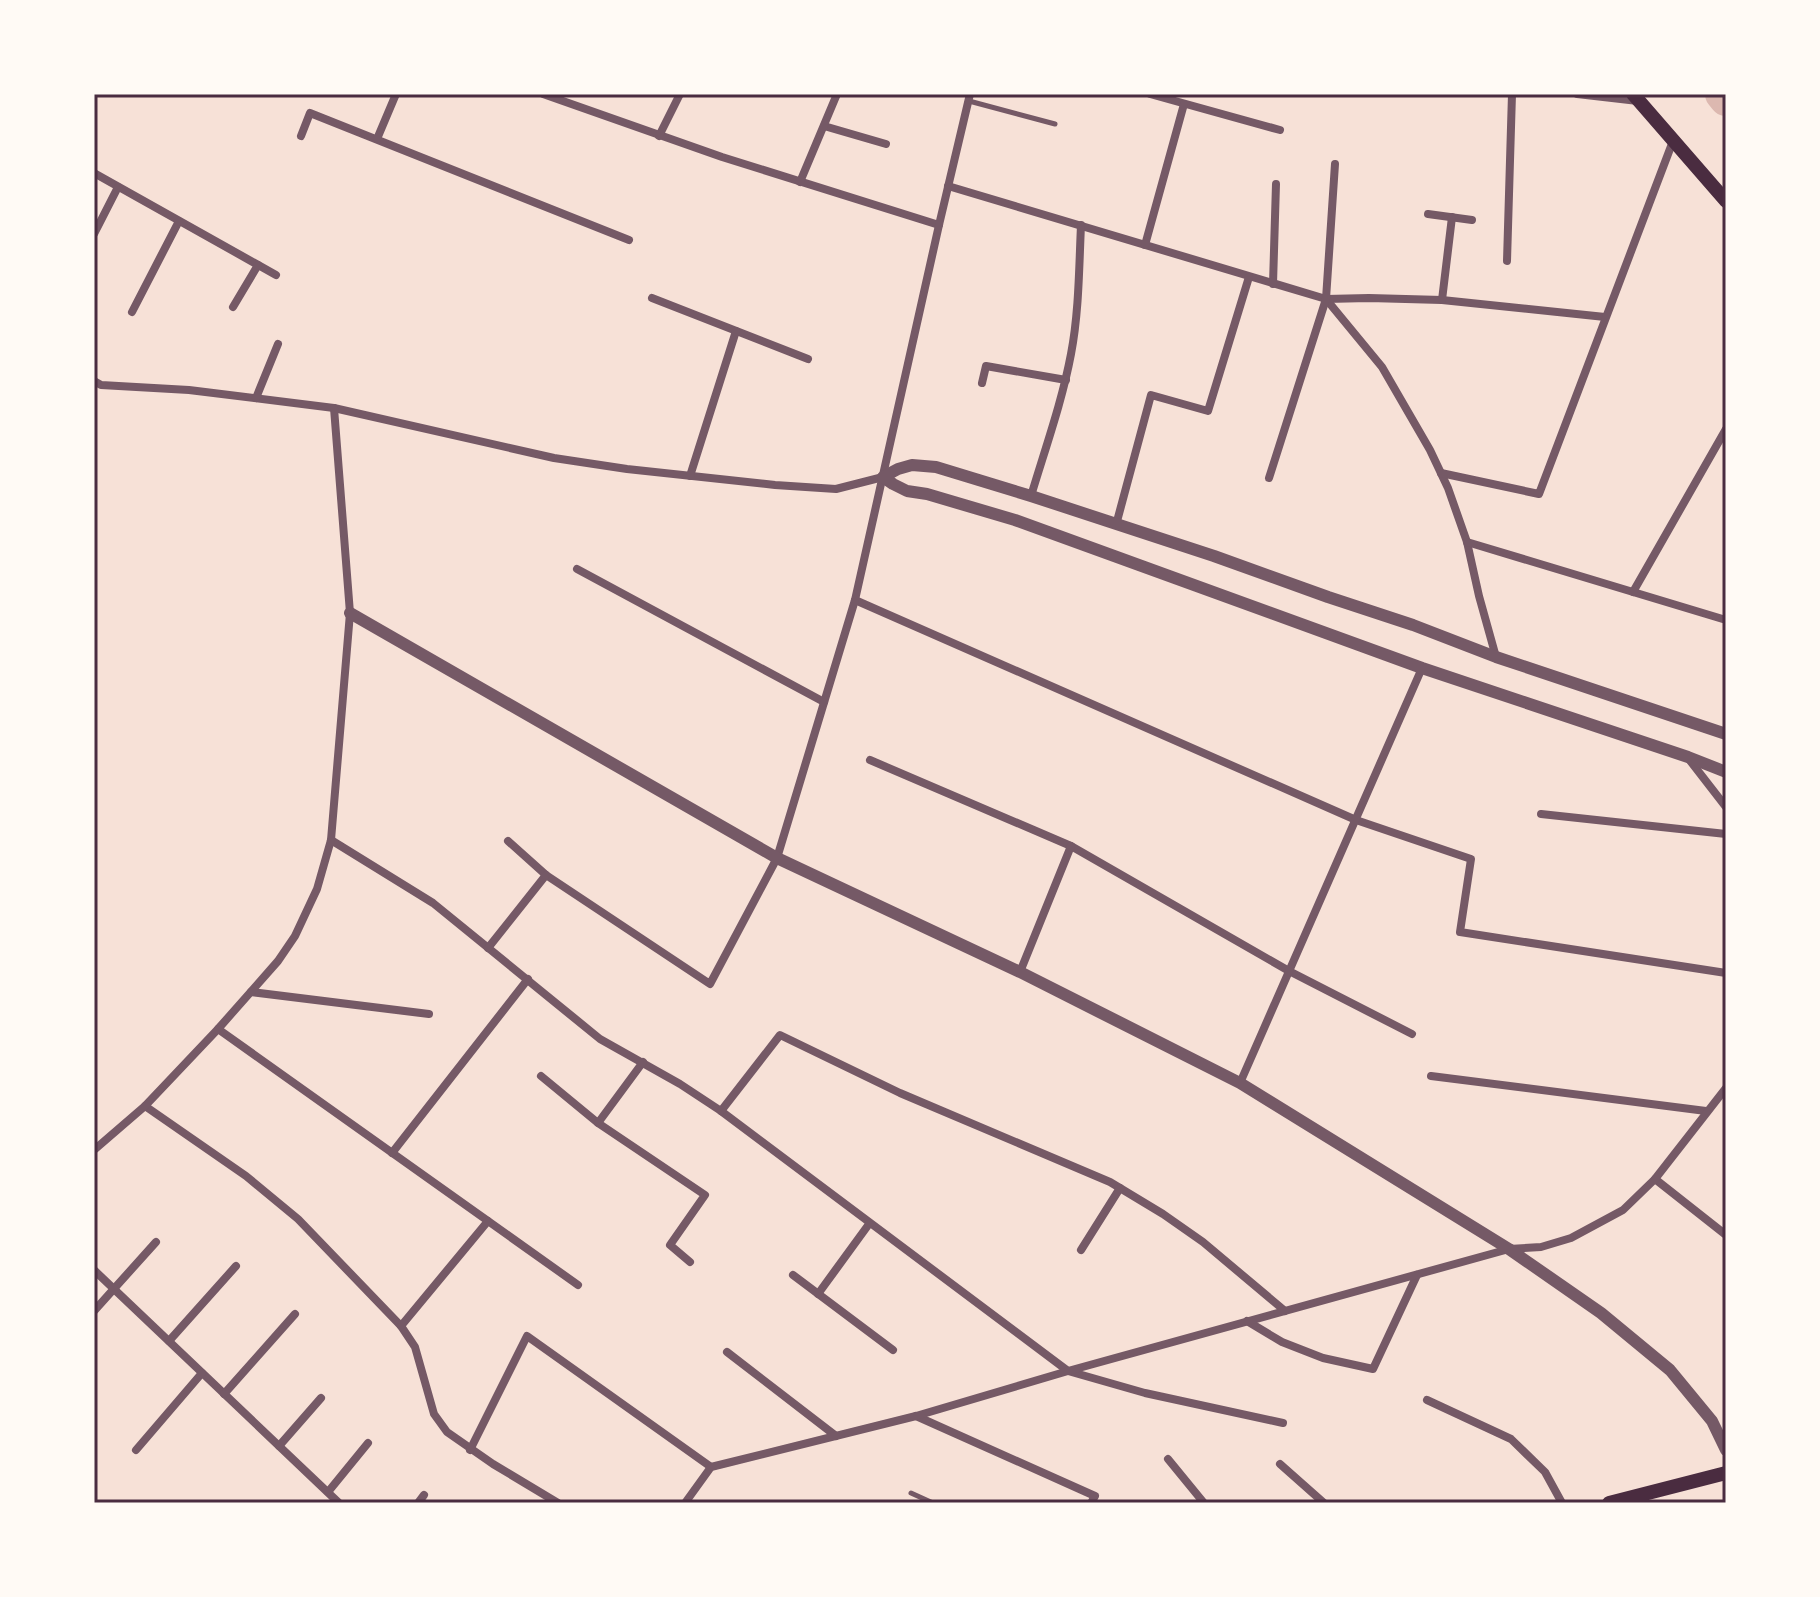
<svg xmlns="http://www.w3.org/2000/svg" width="1820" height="1597" font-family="'Crimson Pro',serif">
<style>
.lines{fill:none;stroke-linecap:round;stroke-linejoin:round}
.river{stroke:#dcb8b0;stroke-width:34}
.service{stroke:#755966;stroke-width:5}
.minor{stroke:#755966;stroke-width:8}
.tertiary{stroke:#755966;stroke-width:12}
.secondary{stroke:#4a2c40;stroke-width:14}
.neatline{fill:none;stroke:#4a2c40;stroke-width:3}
</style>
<rect width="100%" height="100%" fill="#f7e1d7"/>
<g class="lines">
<polyline class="river" points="1722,94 1726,99"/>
<g class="service">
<polyline points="969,101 1055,124"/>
<polyline points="911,1493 933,1503"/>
</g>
<g class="minor">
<polyline points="543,94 722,157 939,225"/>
<polyline points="1150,94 1280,130"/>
<polyline points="1577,94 1638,101"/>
<polyline points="824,126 886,144"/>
<polyline points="301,136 310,113 629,240"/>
<polyline points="659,136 680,94"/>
<polyline points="377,139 396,94"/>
<polyline points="94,173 276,275"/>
<polyline points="800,182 837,94"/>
<polyline points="948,186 1326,299 1369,298 1442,300 1605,317"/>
<polyline points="1428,214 1472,220"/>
<polyline points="94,234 118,187"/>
<polyline points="1145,245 1184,104"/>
<polyline points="1507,261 1512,94"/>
<polyline points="1273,284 1276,184"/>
<polyline points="652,298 808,359"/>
<polyline points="1326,299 1382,367 1430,450 1448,488 1467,542 1479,596 1496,657"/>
<polyline points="1442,300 1452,217"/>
<polyline points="233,307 258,265"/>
<polyline points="132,312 179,221"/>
<polyline points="94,381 101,385 189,390 334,408 554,458 627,469 775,485 836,489 883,477"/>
<polyline points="982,383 986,366 1066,380"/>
<polyline points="256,398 278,344"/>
<polyline points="1441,473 1539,494 1673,141"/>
<polyline points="690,476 736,331"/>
<polyline points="1269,478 1326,299 1335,164"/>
<path d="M1031 496C1045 449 1062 402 1071 354 1079 312 1079 268 1081 225"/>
<polyline points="1116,525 1151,395 1208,411 1249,277"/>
<polyline points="1467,542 1726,620"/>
<polyline points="577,569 824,702"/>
<polyline points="1633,592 1726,429"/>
<polyline points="855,600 1356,820 1471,859 1460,932 1726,973"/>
<polyline points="1688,758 1726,807"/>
<polyline points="870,760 1071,846 1289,971 1412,1034"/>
<polyline points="1541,814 1726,834"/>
<polyline points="331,840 433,903 600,1039 680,1084 721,1111 1068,1371 1145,1393 1283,1423"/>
<polyline points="508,841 546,875 710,984 777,858 855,600 939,225 970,94"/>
<polyline points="488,948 546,875"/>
<polyline points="1020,972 1071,846"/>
<polyline points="251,992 429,1014"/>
<polyline points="218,1029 578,1285"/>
<polyline points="541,1076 598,1123 643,1062"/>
<polyline points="1431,1076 1706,1111"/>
<polyline points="1240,1083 1422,668"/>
<polyline points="145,1106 246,1176 298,1219 401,1326 415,1347 434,1414 447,1432 493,1464 558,1503"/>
<polyline points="721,1111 780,1035 900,1093 1110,1182 1163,1214 1203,1242 1285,1311"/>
<polyline points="598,1123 705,1195 670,1245 690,1262"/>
<polyline points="94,1150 145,1106 218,1029 278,961 295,936 317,889 331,840 350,613 334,408"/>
<polyline points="392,1153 528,979"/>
<polyline points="1655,1179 1726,1235"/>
<polyline points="1081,1250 1120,1188"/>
<polyline points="94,1270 339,1503"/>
<polyline points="793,1275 893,1350"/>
<polyline points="818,1294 869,1224"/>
<polyline points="94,1311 156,1242"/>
<polyline points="1247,1321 1282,1342 1323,1358 1373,1369 1417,1275"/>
<polyline points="401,1326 488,1221"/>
<polyline points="169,1341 236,1266"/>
<polyline points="727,1352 836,1436"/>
<polyline points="224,1394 295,1314"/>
<polyline points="1427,1400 1511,1439 1545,1472 1562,1503"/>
<polyline points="916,1416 1095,1496 1091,1503"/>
<polyline points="279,1446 321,1398"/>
<polyline points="136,1450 202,1373"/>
<polyline points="470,1450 527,1336 711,1467"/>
<polyline points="1168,1459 1204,1503"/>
<polyline points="1280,1464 1324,1503"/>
<polyline points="328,1492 368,1443"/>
<polyline points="418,1503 424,1495"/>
<polyline points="685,1503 711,1467 916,1416 1068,1371 1509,1249 1541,1247 1571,1238 1623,1210 1655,1179 1726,1088"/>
</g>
<g class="tertiary">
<polyline points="350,613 777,858 1020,972 1240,1083 1509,1249 1601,1313 1670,1370 1712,1421 1726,1450"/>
<polyline points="1726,734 1496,657 1413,625 1328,597 1214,556 1031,496 936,467 912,465 898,469 883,477 893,484 907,491 927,494 1015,520 1422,668 1688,757 1726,772"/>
</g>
<g class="secondary">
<polyline points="1633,94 1726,201"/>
<polyline points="1609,1503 1726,1473"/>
</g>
</g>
<rect width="1820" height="1597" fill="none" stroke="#fffaf5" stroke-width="192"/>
<rect x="96" y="96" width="1628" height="1405" class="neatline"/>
</svg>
